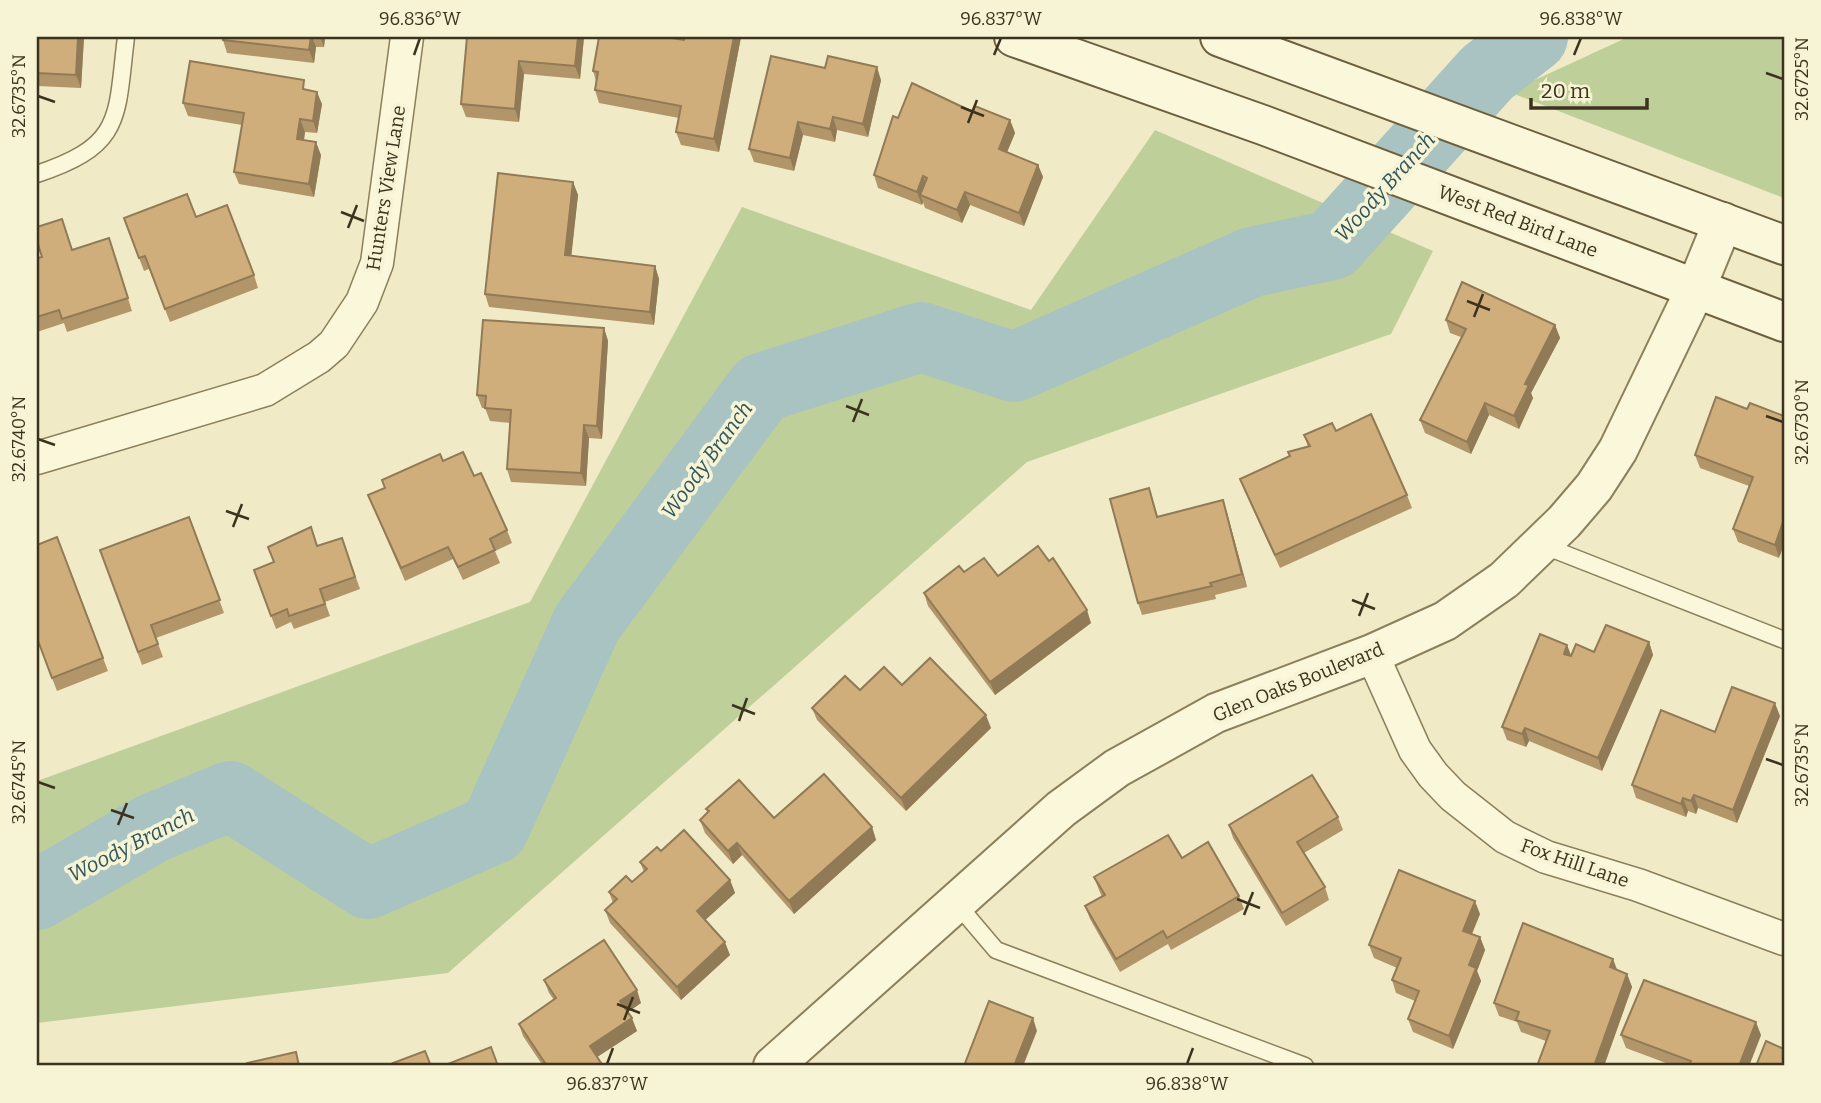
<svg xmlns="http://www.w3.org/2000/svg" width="1821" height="1103" font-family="Bitter,serif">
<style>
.green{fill:#becf9a}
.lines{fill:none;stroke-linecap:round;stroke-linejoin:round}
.river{stroke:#a8c3c1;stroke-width:70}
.service-casing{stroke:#8c7f5b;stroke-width:19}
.minor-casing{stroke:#8c7f5b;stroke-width:35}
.tertiary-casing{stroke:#8c7f5b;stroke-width:42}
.secondary-casing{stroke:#6e5f3e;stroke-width:42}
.service{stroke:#faf7da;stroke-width:16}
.minor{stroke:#faf7da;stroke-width:32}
.tertiary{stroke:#faf7da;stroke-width:38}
.secondary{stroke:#faf7da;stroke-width:38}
.wall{fill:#b2966a}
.shaded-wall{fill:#917a56}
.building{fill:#cfae7b;stroke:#917a56;stroke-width:2}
.ticks{fill:none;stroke:#3c331f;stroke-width:2.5}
.labels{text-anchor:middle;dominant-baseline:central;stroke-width:7;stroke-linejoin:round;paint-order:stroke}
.street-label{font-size:19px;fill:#3c331f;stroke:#f7f4d6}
.water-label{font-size:21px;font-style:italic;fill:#2e565c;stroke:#f7f4d6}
.neatline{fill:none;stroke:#3c331f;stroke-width:2.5}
.ticks-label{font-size:18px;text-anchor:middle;fill:#3c331f}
</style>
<rect width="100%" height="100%" fill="#f0ebc6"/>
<g class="green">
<polygon points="1628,37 1784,37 1784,198 1509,92"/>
<polygon points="1155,130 1433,251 1391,334 1027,462 448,973 37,1023 37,781 530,602 742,207 1031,310"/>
</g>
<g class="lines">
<polyline class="river" points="37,895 153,828 230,796 368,884 494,829 587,623 761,388 921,337 1014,367 1252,262 1332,245 1487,73 1533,37"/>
<g class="service-casing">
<g id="service">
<path d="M37 174C124 145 116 118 126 37"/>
<polyline points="1542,545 1784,640"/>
<polyline points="957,904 996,950 1305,1066"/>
</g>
</g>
<g class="minor-casing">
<g id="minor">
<polyline points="37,458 265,390 319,357 334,344 362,302 377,263 407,37"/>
<polyline points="1372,654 1415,750 1433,775 1453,796 1505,837 1546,857 1638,885 1784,939"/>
</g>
</g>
<g class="tertiary-casing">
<polyline id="tertiary" points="773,1066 1061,809 1117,768 1216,713 1372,654 1445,621 1504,580 1564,522 1594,487 1618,450 1696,288 1723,222"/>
</g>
<g class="secondary-casing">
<g id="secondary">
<polyline points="1014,37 1263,125 1784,322"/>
<polyline points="1220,37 1784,245"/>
</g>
</g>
<use href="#service" class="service"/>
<use href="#minor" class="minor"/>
<use href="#tertiary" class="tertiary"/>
<use href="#secondary" class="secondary"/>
</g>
<g class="wall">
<polygon points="37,37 84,37 81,88 37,86"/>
<polygon points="223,37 325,37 324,47 316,47 314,63 227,53 223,40"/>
<polygon points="467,37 584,37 580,79 524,74 519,122 466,117 461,104"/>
<polygon points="685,37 741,37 719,152 681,145 676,132 679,118 599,103 595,90 596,81 593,71 684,40"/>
<polygon points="825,68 881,80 868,137 837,130 835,142 803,135 794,171 754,162 749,149"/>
<polygon points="308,90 322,104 317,133 305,132 304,140 321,155 314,197 239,184 234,172 242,125 188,116 183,103"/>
<polygon points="973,112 1010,120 1015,133 1007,152 1038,165 1043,177 1024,226 970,205 962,223 925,208 923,202 922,205 878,188 874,175 898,118"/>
<polygon points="573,182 578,195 571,256 655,266 659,279 654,325 489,307 485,294"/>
<polygon points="196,217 254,275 258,288 170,322 149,269 144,271 124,218"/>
<polygon points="109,238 132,311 67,332 64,323 37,332 37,258 72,250"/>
<polygon points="1446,320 1555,325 1560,338 1531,393 1533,398 1519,429 1489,415 1471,454 1425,433 1420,420 1461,337 1450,333"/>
<polygon points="604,328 608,341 602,439 589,438 586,486 511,482 507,469 510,423 490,421 485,408 482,408 477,395"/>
<polygon points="1747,409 1779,558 1738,542 1733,529 1749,486 1700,468 1695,455"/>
<polygon points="1336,431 1407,495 1412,508 1280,568 1245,492 1240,479 1308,447 1304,435"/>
<polygon points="443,461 474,476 507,530 512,543 495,551 500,563 463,580 453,559 405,581 368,495"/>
<polygon points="1149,488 1158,517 1227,513 1247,587 1215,595 1216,599 1142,615 1138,603"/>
<polygon points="189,517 224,613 156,638 163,657 142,665 100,550"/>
<polygon points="57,537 108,671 57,691 37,639"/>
<polygon points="342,538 360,589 325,602 330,616 294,629 291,622 276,629 254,570"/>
<polygon points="964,572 998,576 1091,623 995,695 928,606 924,593"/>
<polygon points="1649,642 1653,655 1602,771 1529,741 1526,747 1507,740 1502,727 1567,645 1571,656"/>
<polygon points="902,685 991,728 906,811 817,720 812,708 860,690"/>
<polygon points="1780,716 1737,823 1698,808 1696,814 1688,811 1686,817 1636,798 1632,785 1715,732"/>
<polygon points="706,809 774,818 872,827 876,840 794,914 742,855 733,864 705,833 700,820 708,813"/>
<polygon points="1338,817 1343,830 1304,853 1325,887 1329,900 1286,926 1233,838 1229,825"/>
<polygon points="661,851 730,880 735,893 705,920 730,955 681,1000 610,923 605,910 613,903 609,892 632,882 644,872 640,862"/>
<polygon points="1182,858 1239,896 1244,909 1171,950 1168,944 1120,972 1090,919 1085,906 1102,897 1099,890 1094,877"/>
<polygon points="1480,914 1472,934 1480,937 1485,950 1477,971 1481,981 1453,1049 1413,1032 1408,1019 1415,1001 1396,993 1392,980 1397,968 1374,958 1369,945"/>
<polygon points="1617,970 1627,974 1632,987 1604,1066 1537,1066 1546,1041 1521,1032 1517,1022 1499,1016 1494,1003"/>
<polygon points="544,980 641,1003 628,1012 637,1031 597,1057 603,1066 543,1066 523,1036 519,1024 554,1000 549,993"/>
<polygon points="1621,1035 1761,1035 1749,1066 1674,1066 1626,1048"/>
</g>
<g class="shaded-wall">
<polygon points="78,37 84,37 81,88 76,75"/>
<polygon points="311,37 312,37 316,47 314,63 309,50"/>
<polygon points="320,37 325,37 324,47"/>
<polygon points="578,37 584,37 580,79 575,66"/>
<polygon points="734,37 741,37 719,152 714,139"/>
<polygon points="519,61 524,74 519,122 515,109"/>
<polygon points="877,67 881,80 868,137 863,124"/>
<polygon points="317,92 322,104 317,133 313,121"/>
<polygon points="833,117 837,130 835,142 830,129"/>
<polygon points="300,119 305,132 302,152 297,139"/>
<polygon points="1010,120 1015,133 1003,162 999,149"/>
<polygon points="798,122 803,135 794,171 790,158"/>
<polygon points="316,142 321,155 314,197 309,184"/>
<polygon points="1038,165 1043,177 1024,226 1019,213"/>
<polygon points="923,176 928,189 920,195 923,202 922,205 917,192"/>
<polygon points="573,182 578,195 570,268 565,255"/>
<polygon points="965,192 970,205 962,223 957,210"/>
<polygon points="655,266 659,279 654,325 650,312"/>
<polygon points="1555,325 1560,338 1531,393 1533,398 1519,429 1514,416 1525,384"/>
<polygon points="604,328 608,341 602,439 597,426"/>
<polygon points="1485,403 1489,415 1471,454 1467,442"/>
<polygon points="584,425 589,438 586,486 581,473"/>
<polygon points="1223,500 1227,513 1247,587 1242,574"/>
<polygon points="1784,519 1784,545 1779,558 1775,545"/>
<polygon points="1087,610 1091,623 995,695 990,682"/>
<polygon points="1649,642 1653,655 1602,771 1598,758"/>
<polygon points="1567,645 1572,658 1564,654"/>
<polygon points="1775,703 1780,716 1737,823 1733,810"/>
<polygon points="986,715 991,728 906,811 901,798"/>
<polygon points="1525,728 1529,741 1526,747 1522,734"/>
<polygon points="1694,795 1698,808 1696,814 1691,801"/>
<polygon points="1683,798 1688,811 1686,817 1681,804"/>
<polygon points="872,827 876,840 794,914 789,901"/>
<polygon points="737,843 742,855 733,864 728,851"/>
<polygon points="730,880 735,893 701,924 697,911"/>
<polygon points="1475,901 1480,914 1468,943 1463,931"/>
<polygon points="1480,937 1485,950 1477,971 1481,981 1453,1049 1449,1036 1469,965"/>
<polygon points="725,942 730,955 681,1000 677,987"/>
<polygon points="1613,959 1618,972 1610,967"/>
<polygon points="1627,974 1632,987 1604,1066 1594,1066"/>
<polygon points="637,990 641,1003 625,1014 620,1001"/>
<polygon points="632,1018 637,1031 594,1059 590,1046"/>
<polygon points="1033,1018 1037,1031 1023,1066 1014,1066"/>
<polygon points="1756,1022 1761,1035 1749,1066 1739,1066"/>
</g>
<g class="building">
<polygon points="37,37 78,37 76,75 37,73"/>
<polygon points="223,37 311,37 309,50 223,40"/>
<polygon points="467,37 578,37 575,66 519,61 515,109 461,104"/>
<polygon points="599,37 665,37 684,40 685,37 734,37 714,139 676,132 681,106 595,90 598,72 593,71"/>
<polygon points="771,56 825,68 828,56 877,67 863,124 833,117 830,129 798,122 790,158 749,149"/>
<polygon points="190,61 304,80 303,89 317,92 313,121 300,119 297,139 316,142 309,184 234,172 244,113 183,103"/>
<polygon points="912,83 973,112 975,106 1010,120 999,149 1038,165 1019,213 965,192 957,210 920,195 927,178 923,176 917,192 874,175 893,116 898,118"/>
<polygon points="498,173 573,182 565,255 655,266 650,312 485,294"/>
<polygon points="187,194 196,217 227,205 254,275 165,309 145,256 139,258 124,218"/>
<polygon points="62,219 72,250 109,238 128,298 62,319 59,310 37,317 37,258 42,257 37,241 37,227"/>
<polygon points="1462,282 1555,325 1525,384 1529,385 1514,416 1485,403 1467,442 1420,420 1466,329 1446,320"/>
<polygon points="483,320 604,328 597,426 584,425 581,473 507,469 511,410 485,408 486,396 477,395"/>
<polygon points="1716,397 1747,409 1750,403 1784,416 1784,519 1775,545 1733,529 1753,477 1695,455"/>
<polygon points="1371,414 1407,495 1275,555 1240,479 1290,456 1288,452 1310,446 1304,435 1332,423 1336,431"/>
<polygon points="463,452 474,476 481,473 507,530 490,539 495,550 458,567 448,547 401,568 368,495 385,488 382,480 440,454 443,461"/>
<polygon points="1149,488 1157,517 1223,500 1242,574 1210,583 1212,586 1138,603 1110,499"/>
<polygon points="189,517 220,600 151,625 158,644 138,652 100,550"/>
<polygon points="311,527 317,546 342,538 355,577 320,589 325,604 289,616 287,609 271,616 254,570 274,562 268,547"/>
<polygon points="57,537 103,658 52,678 37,638 37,545"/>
<polygon points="1038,546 1049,561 1053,558 1087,610 990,682 924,593 959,566 964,572 984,558 998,576"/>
<polygon points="1606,625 1649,642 1598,758 1525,728 1522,734 1502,727 1540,634 1567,645 1564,654 1571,656 1576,644 1594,652"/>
<polygon points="930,658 986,715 901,798 812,708 845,676 860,690 884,667 902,685"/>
<polygon points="1732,687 1775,703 1733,810 1694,795 1691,801 1683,798 1681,804 1632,785 1661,710 1715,732"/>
<polygon points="824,774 872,827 789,901 737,843 728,851 700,820 709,811 706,809 739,780 774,818"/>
<polygon points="1312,775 1338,817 1297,842 1325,887 1282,913 1229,825"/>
<polygon points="684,830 730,880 697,911 725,942 677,987 605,910 617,899 609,892 626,876 632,882 647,869 640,862 657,847 661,851"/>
<polygon points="1168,835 1182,858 1208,842 1239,896 1167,938 1163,931 1116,959 1085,906 1105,895 1094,877"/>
<polygon points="1399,870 1475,901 1463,931 1480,937 1469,965 1476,968 1449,1036 1408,1019 1419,991 1392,980 1401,958 1369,945"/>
<polygon points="1523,923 1613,959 1610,967 1627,974 1594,1066 1537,1066 1550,1031 1516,1020 1519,1012 1494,1003"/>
<polygon points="604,940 637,990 620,1001 632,1018 590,1046 603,1066 547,1066 519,1024 556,998 544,980"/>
<polygon points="1644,980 1756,1022 1739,1066 1689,1066 1691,1061 1621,1035"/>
<polygon points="989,1001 1033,1018 1014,1066 964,1066"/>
<polygon points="1766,1041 1784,1049 1784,1066 1756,1066"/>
<polygon points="491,1047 498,1066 443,1066"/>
<polygon points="425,1051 431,1066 395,1066 393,1063"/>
<polygon points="296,1052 299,1066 247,1066 247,1063"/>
</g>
<path class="ticks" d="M414 55 420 38M994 55 1001 38M1574 55 1581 38M1766 73 1783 79M38 96 55 102M961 107 984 116M968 123 977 100M341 212 364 221M348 228 357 205M1467 301 1490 310M1474 317 1483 294M846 406 869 415M1766 416 1783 422M853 422 862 399M38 439 55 445M226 511 249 519M233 527 242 504M1352 600 1375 609M1359 616 1368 593M732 705 755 714M739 721 747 698M1766 759 1783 765M38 782 55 788M111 810 134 818M118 825 127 803M1237 899 1260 908M1244 915 1253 892M617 1004 640 1013M624 1020 633 997M607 1064 613 1048M1187 1064 1193 1048"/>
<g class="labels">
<g class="street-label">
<text transform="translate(386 188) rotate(-81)">Hunters View Lane</text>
<text transform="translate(1518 221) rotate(21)">West Red Bird Lane</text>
<text transform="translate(1298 682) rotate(-22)">Glen Oaks Boulevard</text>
<text transform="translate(1575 863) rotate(19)">Fox Hill Lane</text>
</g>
<g class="water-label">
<text transform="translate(1385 187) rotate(-48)">Woody Branch</text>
<text transform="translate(707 460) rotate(-54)">Woody Branch</text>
<text transform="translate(131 845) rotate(-27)">Woody Branch</text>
</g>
</g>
<rect width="1821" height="1103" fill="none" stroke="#f7f4d6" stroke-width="77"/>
<path d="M1531 98v10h116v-10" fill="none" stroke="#3c331f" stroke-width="3.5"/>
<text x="1541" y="98" font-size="21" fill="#3c331f" stroke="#f7f4d6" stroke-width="5" paint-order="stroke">20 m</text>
<rect x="38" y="38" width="1745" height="1026" class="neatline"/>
<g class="ticks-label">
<text x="420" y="25">96.836°W</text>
<text x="1001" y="25">96.837°W</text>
<text x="1581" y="25">96.838°W</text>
<text transform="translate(1802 79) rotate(-90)" y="6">32.6725°N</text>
<text transform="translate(19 96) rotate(-90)" y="6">32.6735°N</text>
<text transform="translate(1802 422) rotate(-90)" y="6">32.6730°N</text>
<text transform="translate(19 439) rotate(-90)" y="6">32.6740°N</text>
<text transform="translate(1802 765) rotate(-90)" y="6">32.6735°N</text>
<text transform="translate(19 782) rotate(-90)" y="6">32.6745°N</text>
<text x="607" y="1090">96.837°W</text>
<text x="1187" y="1090">96.838°W</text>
</g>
</svg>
